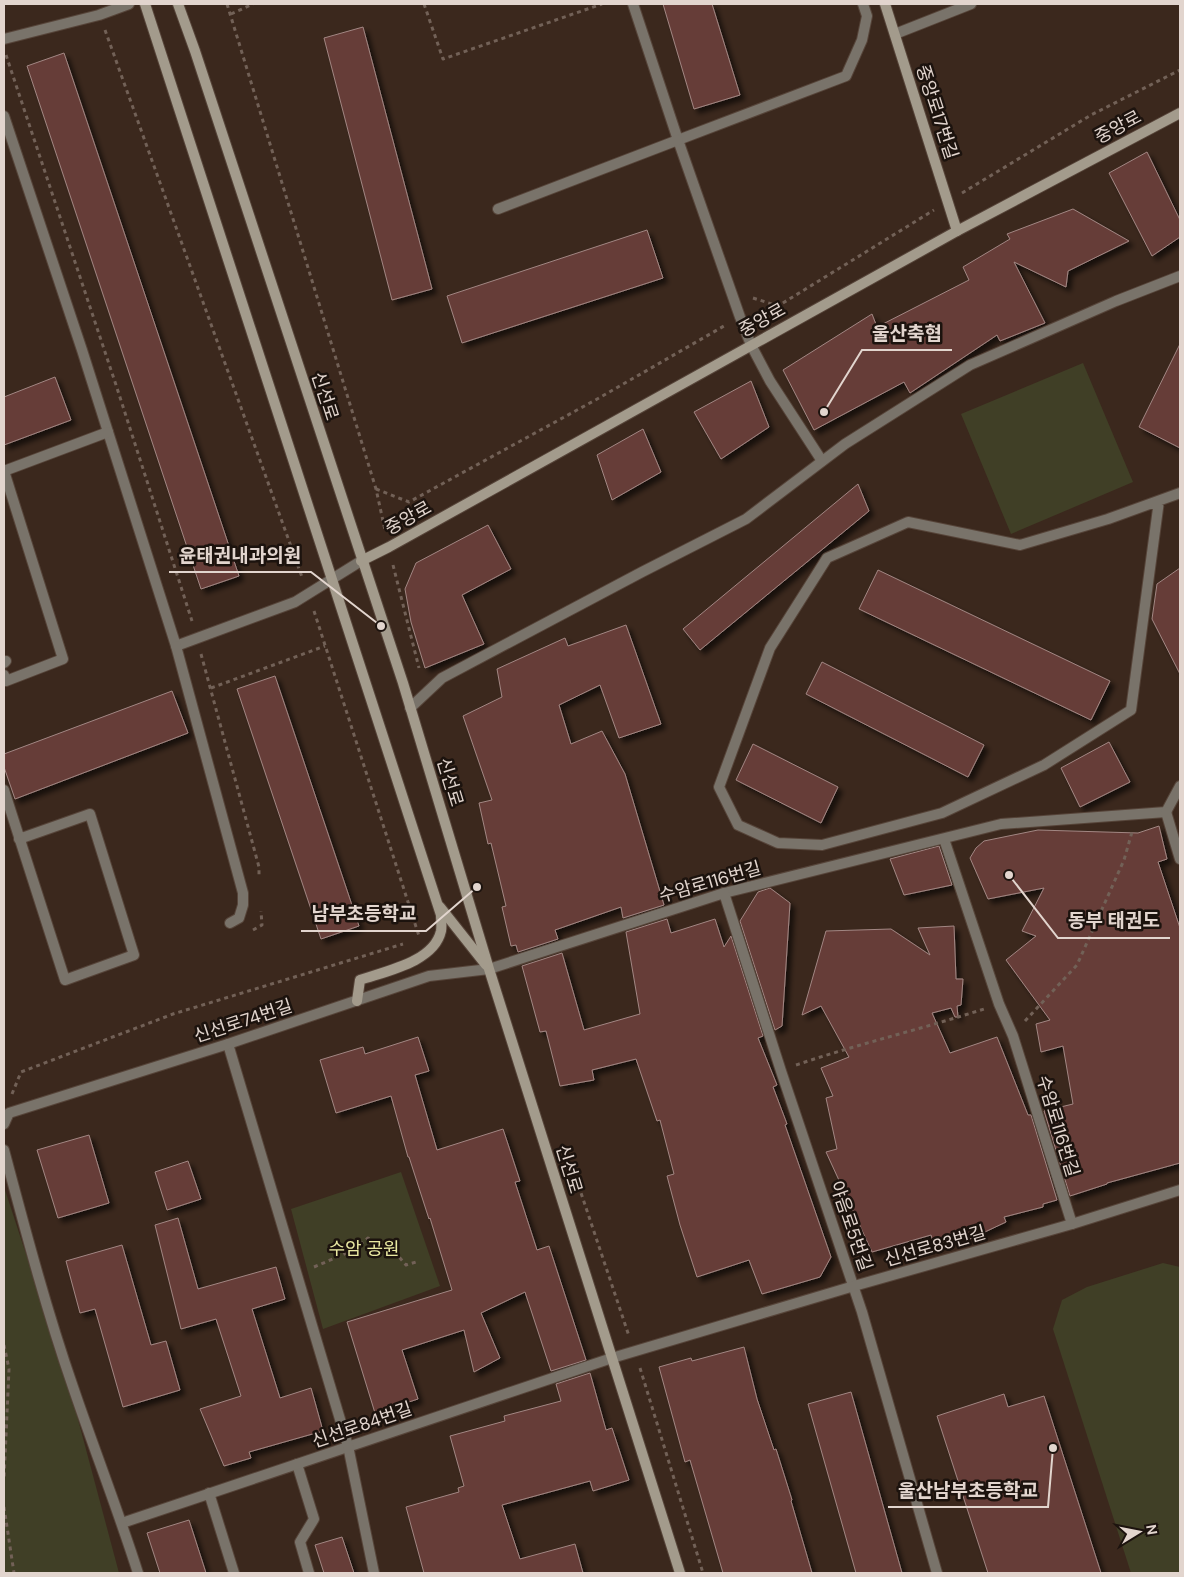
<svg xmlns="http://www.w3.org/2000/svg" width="1184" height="1577" font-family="'DM Sans','Noto Sans KR',sans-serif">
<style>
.green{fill:#403f26}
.building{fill:#663c38;stroke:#a28783;filter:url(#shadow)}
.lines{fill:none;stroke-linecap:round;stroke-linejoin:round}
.lane-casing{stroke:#564439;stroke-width:12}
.street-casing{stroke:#564439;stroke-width:12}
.secondary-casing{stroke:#564439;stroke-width:12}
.path{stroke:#726157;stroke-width:3;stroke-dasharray:4 4;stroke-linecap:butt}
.lane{stroke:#79736a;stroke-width:10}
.street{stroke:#79736a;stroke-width:10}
.secondary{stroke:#a39b8c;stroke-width:10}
.labels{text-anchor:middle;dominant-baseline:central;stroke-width:5;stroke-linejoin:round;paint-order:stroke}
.street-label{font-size:18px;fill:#e2d5ce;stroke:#1c130e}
.park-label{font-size:18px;fill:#eae9a2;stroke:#1c130e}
.leader{fill:none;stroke:#e2d5ce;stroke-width:2}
.callout-dot{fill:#e2d5ce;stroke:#1c130e;stroke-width:2}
.callout-label{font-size:19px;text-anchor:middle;font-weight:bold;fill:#e2d5ce;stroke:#1c130e;stroke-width:5;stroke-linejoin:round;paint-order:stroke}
</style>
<defs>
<filter id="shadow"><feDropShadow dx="4.5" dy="4.5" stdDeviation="2.5" flood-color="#0009"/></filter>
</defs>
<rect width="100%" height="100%" fill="#3b281d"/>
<g class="green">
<polygon points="1083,363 1133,482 1011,534 961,414"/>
<polygon points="401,1172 440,1286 323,1329 291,1209"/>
<polygon points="4,1187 68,1382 119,1573 4,1573"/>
<polygon points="1163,1263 1180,1267 1180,1573 1131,1573 1053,1329 1062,1300 1087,1287"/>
</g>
<g class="building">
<polygon points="663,4 712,4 740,95 694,109"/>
<polygon points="363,27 432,289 392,300 324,38"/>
<polygon points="64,53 239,576 201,589 27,66"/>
<polygon points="1147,152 1180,220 1180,237 1152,256 1109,173"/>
<polygon points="1073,209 1129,241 1068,271 1066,287 1014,262 1045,323 1000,341 997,335 910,393 904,382 814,430 783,370 872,314 877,327 969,280 963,267 1010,239 1007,234"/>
<polygon points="647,230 663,278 462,343 447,296"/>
<polygon points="1180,344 1180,448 1139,427"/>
<polygon points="55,377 71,420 4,445 4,397"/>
<polygon points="751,381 769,427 721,459 694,412"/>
<polygon points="643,429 661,472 612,500 597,455"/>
<polygon points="858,484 869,511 700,650 683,629"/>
<polygon points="488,525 511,569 462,595 484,644 425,668 411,622 405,589 416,563"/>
<polygon points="1180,568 1180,674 1152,619 1157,584"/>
<polygon points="878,570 1110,681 1091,720 859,609"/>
<polygon points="626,625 661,724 619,738 600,685 559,705 571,744 602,731 625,774 664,905 623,918 621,907 555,930 558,939 518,952 516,945 511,946 502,907 506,906 491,843 488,844 479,803 492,800 463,716 502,697 497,669 565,638 568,646"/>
<polygon points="822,662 984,745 968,777 806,694"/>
<polygon points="275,676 359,926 321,939 237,689"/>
<polygon points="172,691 188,733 15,799 4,767 4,754"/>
<polygon points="1109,742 1130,782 1080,807 1061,768"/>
<polygon points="753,744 838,787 821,823 736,780"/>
<polygon points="1159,826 1167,859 1158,862 1180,928 1180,1163 1107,1183 1107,1184 1070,1196 1044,1111 1073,1104 1063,1046 1041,1052 1036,1024 1050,1020 1006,960 1036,936 1022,931 1044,888 988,899 970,858 976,848 984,841 1038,830 1138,833"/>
<polygon points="939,846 952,885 904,895 890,859"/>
<polygon points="770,888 790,903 782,1026 775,1030 740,921 758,892"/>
<polygon points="667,919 671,933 715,919 724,947 731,936 763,1036 758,1038 777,1085 773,1087 787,1124 785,1125 831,1257 820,1277 762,1294 749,1260 697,1277 680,1225 667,1176 674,1174 660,1120 657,1121 636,1059 592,1070 594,1080 560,1086 546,1031 540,1032 522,966 562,953 584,1030 640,1014 626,932"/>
<polygon points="954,926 956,979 963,979 961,1005 957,1006 958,1017 955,1017 951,1008 932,1013 950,1053 997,1037 1028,1115 1031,1115 1057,1200 1043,1204 1043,1207 1004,1217 1006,1222 970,1239 969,1233 934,1245 931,1235 872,1252 826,1152 837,1149 826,1098 833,1096 821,1068 849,1057 821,1006 802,1015 826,931 891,929 930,955 918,928"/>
<polygon points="418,1037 429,1071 415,1075 437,1150 503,1129 520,1181 515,1182 537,1250 549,1246 586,1360 551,1371 525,1292 481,1313 500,1358 474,1372 464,1330 402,1350 418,1399 375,1413 347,1322 452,1290 430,1218 429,1219 409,1157 408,1157 391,1096 336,1113 320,1060 363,1047 365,1054"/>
<polygon points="89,1135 109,1203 58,1218 37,1150"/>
<polygon points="188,1161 201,1199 167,1210 155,1172"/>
<polygon points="178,1218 198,1289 276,1267 285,1299 252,1309 280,1398 311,1388 323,1431 249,1452 251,1458 224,1466 200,1409 241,1396 216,1319 181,1329 155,1225"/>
<polygon points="122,1245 151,1345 166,1341 180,1390 123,1407 95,1309 80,1313 66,1261"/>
<polygon points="744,1347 757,1399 774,1450 776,1449 792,1500 791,1501 812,1573 723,1573 690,1460 685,1462 659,1367 691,1358 692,1361"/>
<polygon points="590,1373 606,1430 612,1428 629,1480 593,1491 590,1481 502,1505 520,1559 575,1544 583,1573 424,1573 406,1507 459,1492 458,1488 464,1486 450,1436 505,1421 504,1416 561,1401 556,1384"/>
<polygon points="851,1392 902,1573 856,1573 808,1404"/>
<polygon points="1004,1394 1008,1407 1044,1396 1101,1573 988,1573 937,1416"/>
<polygon points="189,1520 206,1573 160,1573 147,1533"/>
<polygon points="342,1537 354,1573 324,1573 315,1545"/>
</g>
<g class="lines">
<g class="lane-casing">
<g id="lane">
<polyline points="633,4 678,140 740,317 751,345"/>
<polyline points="4,39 99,15 129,4"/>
<polyline points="4,116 82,350 176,646 295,602 361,561"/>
<polyline points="678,140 846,76 862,40 867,16 863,4"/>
<polyline points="4,471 108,432"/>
<polyline points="1159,501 1131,710 1044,765 942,813 822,845 778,843 738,825 719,787 770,648 827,558 908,522 1020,545 1108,519 1180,493"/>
<polyline points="176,646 243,893 243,905 239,918 230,923"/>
<polyline points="4,663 6,661"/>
<polyline points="4,675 6,681 63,659 4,471"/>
<polyline points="4,790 65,980 134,955 90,814 19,839"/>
<polyline points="944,839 999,1004 1013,1036 1072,1224"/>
<polyline points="724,893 1001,824 1166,812 1180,786"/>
<polyline points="297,1464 314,1519 300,1542 309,1573"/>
<polyline points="209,1493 234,1573"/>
<polyline points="122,1523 612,1358"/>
</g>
</g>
<g class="street-casing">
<g id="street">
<polyline points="895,34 971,4"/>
<polyline points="498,209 678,140"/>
<polyline points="751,345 770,381 822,461"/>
<polyline points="410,708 442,678 642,572 746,519 845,444 970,365 1116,301 1180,276"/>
<polyline points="1166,812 1180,859"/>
<polyline points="228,1044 348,1446 374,1573"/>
<polyline points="4,1124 9,1113 228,1044 429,976 489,969 724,893 781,1071 862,1312 937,1573"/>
<path d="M4 1150C25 1229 46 1309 73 1387 94 1449 118 1510 138 1573"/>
<polyline points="612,1358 854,1286 1072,1224 1180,1190"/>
</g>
</g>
<g class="secondary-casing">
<g id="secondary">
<path d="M145 4 441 915C441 920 442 926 441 931 434 962 386 971 360 980L357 1001"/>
<polyline points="178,4 195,51 403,683 489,969 680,1573"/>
<polyline points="885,4 957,231"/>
<polyline points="361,561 389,547 957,231 1180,113"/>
<polyline points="440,907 486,965"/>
</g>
</g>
<g class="path">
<polyline points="227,4 376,489 385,530"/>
<polyline points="424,4 443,59 602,4"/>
<polyline points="231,14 253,4"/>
<polyline points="105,30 302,577"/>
<polyline points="6,55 117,388 192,621"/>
<polyline points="962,193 1091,115 1180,70"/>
<polyline points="753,298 778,306 934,210"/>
<polyline points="376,489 409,502 599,398 724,326"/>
<polyline points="393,565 419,668"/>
<polyline points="314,611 419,936"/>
<polyline points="201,654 259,867 259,877"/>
<polyline points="211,688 325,646"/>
<polyline points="253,930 262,925 261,911"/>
<polyline points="1025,1021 1077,965 1124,860 1132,832"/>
<path d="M796 1065C858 1044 922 1029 984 1009"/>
<polyline points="12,1094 21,1072 173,1014 403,944"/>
<polyline points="576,1178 629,1336"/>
<polyline points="354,1250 368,1238 394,1251 406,1265 416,1262"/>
<polyline points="314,1267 354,1250 358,1261"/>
<polyline points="4,1345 9,1369 4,1480"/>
<polyline points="640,1368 703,1573"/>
<polyline points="4,1507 14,1573"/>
</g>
<use href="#lane" class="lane"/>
<use href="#street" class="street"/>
<use href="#secondary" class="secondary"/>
</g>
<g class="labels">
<g class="street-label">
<text transform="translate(937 112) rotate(72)">중앙로17번길</text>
<text transform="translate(1118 127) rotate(-28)">중앙로</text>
<text transform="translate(762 320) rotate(-29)">중앙로</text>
<text transform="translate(325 396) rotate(72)">신선로</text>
<text transform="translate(408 518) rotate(-29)">중앙로</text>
<text transform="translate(450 782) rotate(73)">신선로</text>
<text transform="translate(710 882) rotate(-16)">수암로116번길</text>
<text transform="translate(243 1021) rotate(-18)">신선로74번길</text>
<text transform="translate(1058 1126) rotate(73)">수암로116번길</text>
<text transform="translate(569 1169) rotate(73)">신선로</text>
<text transform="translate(851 1226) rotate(71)">야음로5번길</text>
<text transform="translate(935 1246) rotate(-16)">신선로83번길</text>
<text transform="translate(362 1425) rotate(-19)">신선로84번길</text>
</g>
<g class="park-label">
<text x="364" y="1249">수암 공원</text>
</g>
</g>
<path class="leader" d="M824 412L862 350H952M381 626L311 572H169M477 887L426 931H301M1009 875L1058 938H1170M1053 1448L1048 1507H888"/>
<g class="callout-dot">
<circle cx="824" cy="412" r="5"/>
<circle cx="381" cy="626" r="5"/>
<circle cx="477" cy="887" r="5"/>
<circle cx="1009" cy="875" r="5"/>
<circle cx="1053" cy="1448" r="5"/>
</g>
<g class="callout-label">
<text x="907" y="340">울산축협</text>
<text x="240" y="562">윤태권내과의원</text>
<text x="364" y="920">남부초등학교</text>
<text x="1114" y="927">동부 태권도</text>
<text x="968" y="1497">울산남부초등학교</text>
</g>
<rect width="1184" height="1577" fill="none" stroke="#e2d5ce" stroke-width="10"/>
<g transform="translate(1139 1532) rotate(80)" stroke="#1c130e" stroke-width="4" paint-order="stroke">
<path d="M0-4L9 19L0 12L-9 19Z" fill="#e2d5ce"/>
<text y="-8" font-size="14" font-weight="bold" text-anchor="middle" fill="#e2d5ce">N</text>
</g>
</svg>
